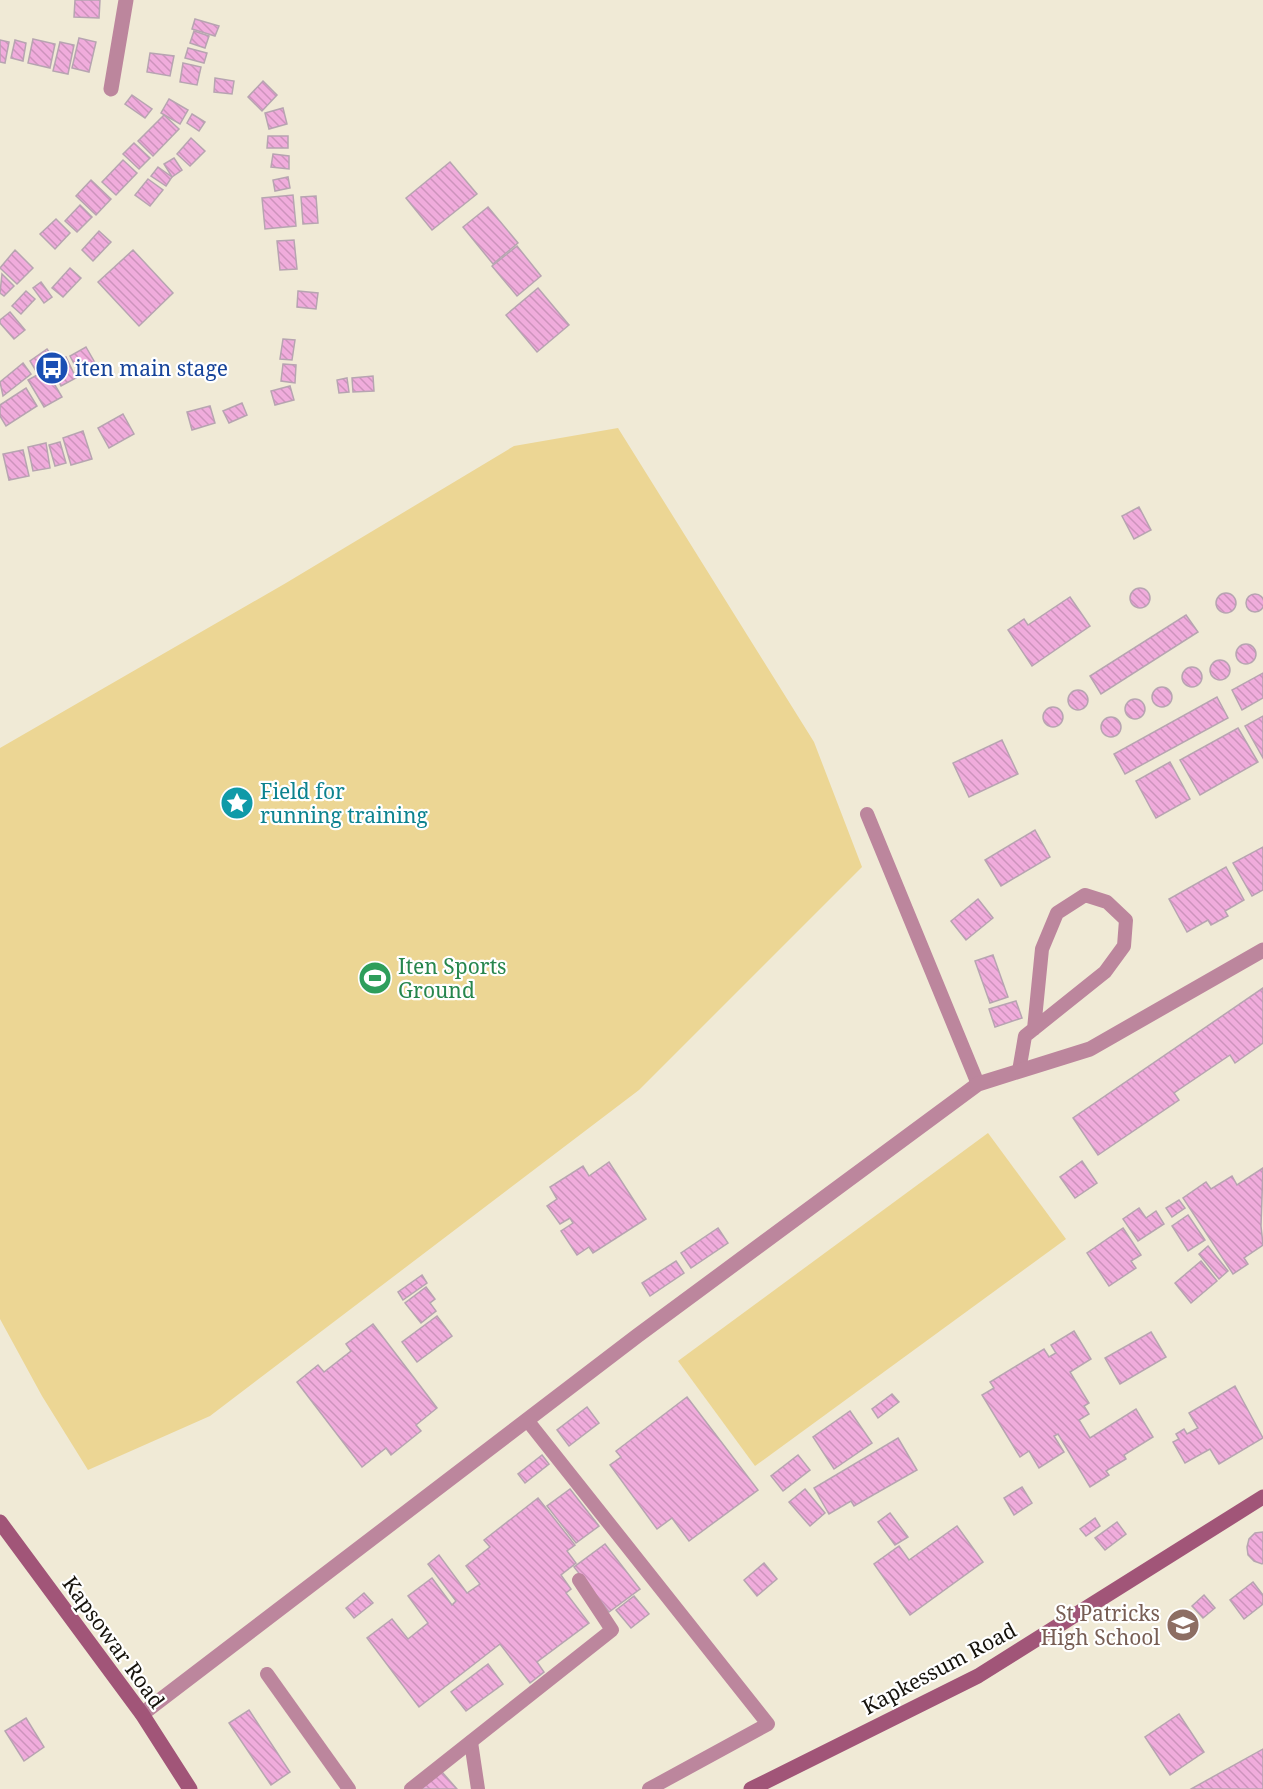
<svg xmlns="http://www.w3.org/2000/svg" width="1263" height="1789" font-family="'Noto Serif',serif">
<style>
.pitch{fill:#ecd694}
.building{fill:url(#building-back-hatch);stroke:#b7a4b1;stroke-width:1.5}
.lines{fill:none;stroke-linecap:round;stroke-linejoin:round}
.lane{stroke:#bc869d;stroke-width:14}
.street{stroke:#bc869d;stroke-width:15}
.secondary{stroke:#a15578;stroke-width:15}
.labels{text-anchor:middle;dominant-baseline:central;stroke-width:4.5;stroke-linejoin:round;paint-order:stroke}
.transit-label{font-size:21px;fill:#164399;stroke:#fff;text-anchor:start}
.culture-label{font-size:21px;fill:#0d838f;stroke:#fff;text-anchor:start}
.leisure-label{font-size:21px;fill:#27864d;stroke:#fff;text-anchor:start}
.education-label{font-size:21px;fill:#785e54;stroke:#fff;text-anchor:end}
.street-label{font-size:21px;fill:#16130c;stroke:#fff}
</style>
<defs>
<pattern id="building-back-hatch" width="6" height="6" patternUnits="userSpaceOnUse" patternTransform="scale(1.5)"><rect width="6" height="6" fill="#f0acdc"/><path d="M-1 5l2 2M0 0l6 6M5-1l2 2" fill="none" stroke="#cd93bc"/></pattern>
</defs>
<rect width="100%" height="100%" fill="#f0ead6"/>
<g class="pitch">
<polygon points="618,428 814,742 862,867 639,1090 210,1416 88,1470 42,1396 0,1319 0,748 286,583 514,446"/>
<polygon points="988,1133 1066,1239 755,1466 678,1361"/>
</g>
<g class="building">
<polygon points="75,0 100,0 99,18 74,17"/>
<polygon points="195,19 219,26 215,36 192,29"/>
<polygon points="194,31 209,36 205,48 190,43"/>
<polygon points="79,38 96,42 89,72 72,68"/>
<polygon points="33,39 55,44 50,68 28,63"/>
<polygon points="0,40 9,42 5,63 0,62"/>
<polygon points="15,40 26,43 23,61 11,58"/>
<polygon points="60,42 74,45 68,74 53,71"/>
<polygon points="188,48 207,53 204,63 185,58"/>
<polygon points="150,53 174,56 170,76 147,72"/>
<polygon points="183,63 201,67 197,85 180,82"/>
<polygon points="215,78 234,81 232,94 214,92"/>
<polygon points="263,81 277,95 262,111 248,97"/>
<polygon points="132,95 152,109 145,118 125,104"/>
<polygon points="169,99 188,110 180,124 161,113"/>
<polygon points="283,108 287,124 269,129 265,113"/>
<polygon points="192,114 205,122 199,131 187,123"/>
<polygon points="164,115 179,129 153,156 138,141"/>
<polygon points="268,136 288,136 288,148 267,148"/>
<polygon points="191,138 205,151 190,166 177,154"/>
<polygon points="134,143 150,158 139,169 123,154"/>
<polygon points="273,154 289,156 289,169 271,167"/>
<polygon points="174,158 182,170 172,177 164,164"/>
<polygon points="123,160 137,173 116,195 102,182"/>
<polygon points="450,162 477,194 432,230 406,198"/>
<polygon points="158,167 172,177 166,186 151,176"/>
<polygon points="288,177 290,188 275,191 273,180"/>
<polygon points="148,179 163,190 150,206 135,195"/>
<polygon points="91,180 111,199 96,215 76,196"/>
<polygon points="293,195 296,226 265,229 262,198"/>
<polygon points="316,196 318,223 303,224 301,197"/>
<polygon points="80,205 92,217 77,232 65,221"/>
<polygon points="488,207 518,243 493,264 463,227"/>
<polygon points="56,219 70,233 55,249 40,234"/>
<polygon points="99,231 111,242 93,261 82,250"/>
<polygon points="294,240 297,269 280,270 277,241"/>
<polygon points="517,246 541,276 517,296 492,266"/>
<polygon points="15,250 33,268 17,284 0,268"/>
<polygon points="133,250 173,293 139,326 98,282"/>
<polygon points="70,268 81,278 63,297 52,288"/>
<polygon points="2,274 14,286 4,296 0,293"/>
<polygon points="41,282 52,297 44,303 33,288"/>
<polygon points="538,288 569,325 537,352 506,315"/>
<polygon points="26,291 35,299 21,314 12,306"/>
<polygon points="298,291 318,293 316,309 297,307"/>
<polygon points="10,312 25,330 14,339 0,323 0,320"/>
<polygon points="283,339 295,340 292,360 280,359"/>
<polygon points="86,347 98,368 81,377 70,356"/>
<polygon points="47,349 54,359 36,371 30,361"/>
<polygon points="66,357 76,378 61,386 50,365"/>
<polygon points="23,363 31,374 3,396 0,382"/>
<polygon points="283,364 296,365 295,383 281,381"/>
<polygon points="46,370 62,397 44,407 28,380"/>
<polygon points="373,376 374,391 353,392 352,378"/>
<polygon points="347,378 349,392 339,393 337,380"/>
<polygon points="290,386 294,400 275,405 271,391"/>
<polygon points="26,388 37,406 6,426 0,416 0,405"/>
<polygon points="242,403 247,415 229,423 223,411"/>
<polygon points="210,406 215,423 192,430 187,412"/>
<polygon points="123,414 134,434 109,448 98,428"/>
<polygon points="83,431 92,459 71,465 63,438"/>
<polygon points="60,442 66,463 55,466 49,445"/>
<polygon points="46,443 50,468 33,471 28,447"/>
<polygon points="23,450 29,476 9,480 3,454"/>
<polygon points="1139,507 1151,530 1134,539 1122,516"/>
<circle cx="1140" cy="598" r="10"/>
<circle cx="1226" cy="603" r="10"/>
<circle cx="1255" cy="603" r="9"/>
<polygon points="1070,597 1090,626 1032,666 1008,630 1024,619 1028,625"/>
<polygon points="1186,615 1198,632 1101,694 1090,676"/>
<circle cx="1246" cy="654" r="10"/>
<circle cx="1220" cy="670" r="10"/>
<circle cx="1192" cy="677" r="10"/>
<polygon points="1263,673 1263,698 1242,710 1232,690"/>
<circle cx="1162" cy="697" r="10"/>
<circle cx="1078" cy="700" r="10"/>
<polygon points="1217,697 1228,718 1125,774 1114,754"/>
<circle cx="1135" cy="709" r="10"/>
<circle cx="1053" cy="717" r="10"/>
<polygon points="1263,716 1263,758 1245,726"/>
<circle cx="1111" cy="727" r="10"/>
<polygon points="1238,728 1258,762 1200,795 1180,760"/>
<polygon points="1002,740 1018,774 969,797 953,763"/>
<polygon points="1170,762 1190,799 1156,818 1136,781"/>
<polygon points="1035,830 1050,857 1001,886 985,860"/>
<polygon points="1263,847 1263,890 1252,896 1233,863"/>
<polygon points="1226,867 1244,900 1225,911 1228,916 1211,925 1208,920 1187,932 1169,899"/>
<polygon points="978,899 993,918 966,940 951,921"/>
<polygon points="993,955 1008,997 990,1003 975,961"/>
<polygon points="1263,988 1263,1043 1235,1063 1230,1055 1174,1093 1179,1100 1098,1155 1073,1118"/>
<polygon points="1016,1001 1022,1018 995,1027 989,1009"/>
<polygon points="1082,1161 1097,1183 1075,1198 1060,1177"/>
<polygon points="609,1162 646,1219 593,1253 589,1247 577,1255 561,1231 573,1223 570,1218 560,1224 547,1206 557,1199 550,1187 583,1166 589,1176"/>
<polygon points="1263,1168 1261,1226 1263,1245 1244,1258 1248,1264 1233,1274 1183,1198 1206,1182 1211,1189 1232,1176 1237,1185"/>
<polygon points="1179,1200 1185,1208 1172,1217 1166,1208"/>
<polygon points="1139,1208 1146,1218 1156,1211 1164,1224 1138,1241 1123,1219"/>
<polygon points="1188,1215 1205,1240 1188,1251 1172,1226"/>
<polygon points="718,1228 728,1243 691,1268 681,1253"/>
<polygon points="1123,1228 1141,1255 1131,1261 1136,1268 1109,1286 1087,1253"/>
<polygon points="1208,1246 1228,1271 1219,1279 1199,1254"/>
<polygon points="676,1261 684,1273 650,1296 642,1283"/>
<polygon points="1201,1261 1217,1281 1191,1303 1175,1283"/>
<polygon points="422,1275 427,1283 403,1300 398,1292"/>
<polygon points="426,1287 435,1299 430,1303 436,1311 421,1323 405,1303"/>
<polygon points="437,1316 452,1336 417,1362 402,1342"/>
<polygon points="373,1324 437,1408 416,1425 421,1431 391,1455 386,1448 362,1467 297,1382 318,1365 324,1372 351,1351 346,1344"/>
<polygon points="1074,1331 1091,1359 1070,1372 1089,1403 1084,1406 1089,1414 1079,1420 1090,1438 1136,1409 1153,1437 1124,1455 1126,1459 1106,1471 1109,1475 1090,1487 1058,1434 1054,1436 1064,1452 1039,1468 1029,1451 1020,1457 982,1395 994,1388 990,1382 1044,1349 1049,1357 1056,1353 1051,1345"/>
<polygon points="1151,1332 1166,1357 1120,1384 1105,1358"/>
<polygon points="1235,1386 1263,1438 1219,1464 1210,1449 1185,1463 1173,1442 1179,1439 1176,1434 1184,1429 1187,1434 1198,1428 1189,1413"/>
<polygon points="892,1394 899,1402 878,1418 872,1409"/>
<polygon points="687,1397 758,1490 689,1541 672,1518 657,1529 610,1465 621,1457 616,1451"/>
<polygon points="587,1407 599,1423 569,1446 557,1430"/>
<polygon points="850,1411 872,1443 834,1469 813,1437"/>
<polygon points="898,1438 917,1470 854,1506 851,1501 829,1514 814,1488"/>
<polygon points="542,1455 549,1464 525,1483 518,1474"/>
<polygon points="798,1455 810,1470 783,1491 771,1476"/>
<polygon points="1022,1487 1032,1503 1014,1515 1004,1498"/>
<polygon points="570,1489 599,1526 576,1543 547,1506"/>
<polygon points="805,1489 825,1513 810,1526 789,1502"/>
<polygon points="538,1498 575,1545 567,1551 576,1563 561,1575 571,1589 566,1593 589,1623 537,1662 544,1672 530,1683 500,1644 419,1707 367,1638 392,1619 408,1639 428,1623 408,1596 432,1578 452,1605 456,1601 428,1564 439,1555 467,1593 480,1584 466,1566 490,1547 484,1540"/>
<polygon points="890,1513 908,1537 895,1545 878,1522"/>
<polygon points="1095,1518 1100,1526 1086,1536 1080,1529"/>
<polygon points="1117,1522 1126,1534 1105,1550 1095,1538"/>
<polygon points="957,1526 983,1562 910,1615 874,1564 899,1546 909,1560"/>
<polygon points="1263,1532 1263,1563 1262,1564 1254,1561 1248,1555 1247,1547 1249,1539 1255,1533"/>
<polygon points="605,1544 640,1589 609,1612 574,1567"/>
<polygon points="764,1563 777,1579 757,1596 744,1580"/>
<polygon points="1253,1582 1263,1595 1263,1604 1244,1619 1230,1600"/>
<polygon points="364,1593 373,1603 354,1618 346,1608"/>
<polygon points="1204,1595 1215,1608 1203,1618 1192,1606"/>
<polygon points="634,1596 649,1614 631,1628 616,1610"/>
<polygon points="488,1664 503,1684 466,1711 451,1692"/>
<polygon points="249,1710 290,1772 271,1785 229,1723"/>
<polygon points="1179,1714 1204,1752 1170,1775 1145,1737"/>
<polygon points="26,1718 44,1747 24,1761 5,1731"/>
<polygon points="1263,1749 1263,1789 1191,1789"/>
<polygon points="442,1772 457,1789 421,1789"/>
</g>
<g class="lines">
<g class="lane">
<polyline points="867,814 978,1084"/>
<polyline points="1019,1071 1025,1036 1105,972 1124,946 1126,920 1107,902 1085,895 1057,913 1042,949 1034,1029"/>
<polyline points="527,1420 768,1724 649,1789"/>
<polyline points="267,1674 349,1789"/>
<polyline points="471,1742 478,1789"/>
<polyline points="411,1789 612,1630 579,1580"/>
</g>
<g class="street">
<polyline points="111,89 126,0"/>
<polyline points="142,1714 637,1336 978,1084 1090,1049 1263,950"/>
</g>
<g class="secondary">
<polyline points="0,1522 142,1714 190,1789"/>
<polyline points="751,1789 978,1676 1263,1497"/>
</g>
</g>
<defs>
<g id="bus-disc" transform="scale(1.725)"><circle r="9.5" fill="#1a4fb4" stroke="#fff"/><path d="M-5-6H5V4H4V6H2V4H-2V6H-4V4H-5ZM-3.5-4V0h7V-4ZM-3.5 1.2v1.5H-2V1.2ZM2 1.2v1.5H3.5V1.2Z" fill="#fff"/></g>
<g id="sight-disc" transform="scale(1.725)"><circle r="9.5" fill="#0f9aa8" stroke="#fff"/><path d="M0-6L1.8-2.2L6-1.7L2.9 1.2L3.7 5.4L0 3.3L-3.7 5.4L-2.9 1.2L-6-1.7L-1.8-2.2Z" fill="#fff"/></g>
<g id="stadium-disc" transform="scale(1.725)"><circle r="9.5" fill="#2e9e5b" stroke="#fff"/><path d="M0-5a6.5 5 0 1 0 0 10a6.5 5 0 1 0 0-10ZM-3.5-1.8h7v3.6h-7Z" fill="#fff"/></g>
<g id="school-disc" transform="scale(1.725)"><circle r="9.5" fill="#8d6e63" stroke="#fff"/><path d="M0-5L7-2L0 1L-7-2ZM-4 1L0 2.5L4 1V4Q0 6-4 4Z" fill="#fff"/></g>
</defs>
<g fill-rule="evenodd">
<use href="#bus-disc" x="52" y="368"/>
<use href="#sight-disc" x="237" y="803"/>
<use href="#stadium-disc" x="375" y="978"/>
<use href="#school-disc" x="1183" y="1625"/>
</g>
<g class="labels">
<g class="transit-label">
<text x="75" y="368">iten main stage</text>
</g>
<g class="culture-label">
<text x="260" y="791">Field for<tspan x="260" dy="24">running training</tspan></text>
</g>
<g class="leisure-label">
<text x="398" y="966">Iten Sports<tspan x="398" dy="24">Ground</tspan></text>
</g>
<g class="education-label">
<text x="1160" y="1613">St Patricks<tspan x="1160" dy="24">High School</tspan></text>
</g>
<g class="street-label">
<text transform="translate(114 1642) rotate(54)">Kapsowar Road</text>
<text transform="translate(939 1668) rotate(-28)">Kapkessum Road</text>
</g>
</g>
</svg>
